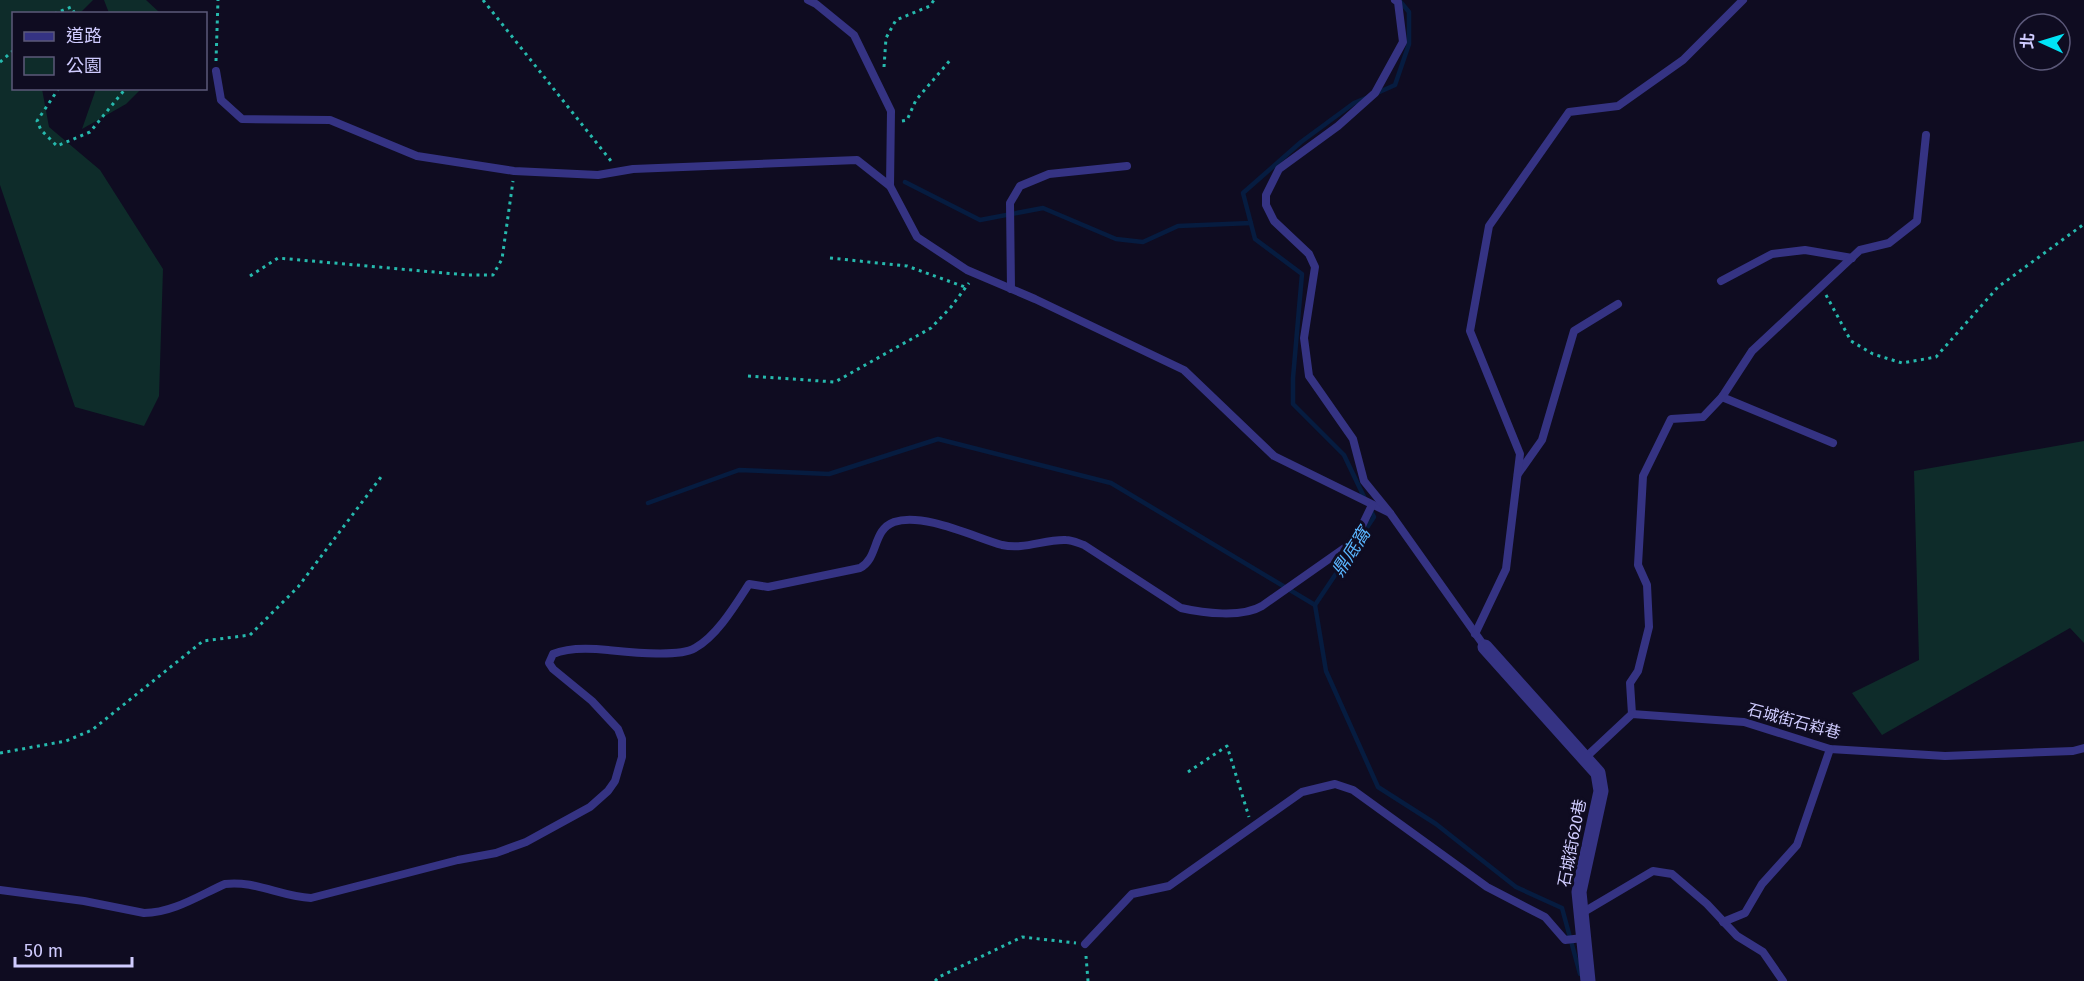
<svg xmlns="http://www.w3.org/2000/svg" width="2084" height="981" font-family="'Fira Sans','Noto Sans TC',sans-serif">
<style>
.green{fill:#0e2c2a}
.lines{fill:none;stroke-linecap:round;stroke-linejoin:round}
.stream{stroke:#061c40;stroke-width:4.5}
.path{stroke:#26b9ad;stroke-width:3;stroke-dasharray:3 4.5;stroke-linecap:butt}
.service{stroke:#353383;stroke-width:8}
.minor{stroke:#353383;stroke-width:15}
.labels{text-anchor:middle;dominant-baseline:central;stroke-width:6;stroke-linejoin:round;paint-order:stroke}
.street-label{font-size:16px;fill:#d0ccff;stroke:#0f0c21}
.water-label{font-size:18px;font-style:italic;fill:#5ab6ff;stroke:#0f0c21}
</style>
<rect width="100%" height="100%" fill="#0f0c21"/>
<g class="green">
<polygon points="0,0 93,0 80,13 14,14 14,88 42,89 49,127 100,170 163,269 159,396 144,426 75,407 0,185"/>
<polygon points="104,0 146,0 160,13 109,13"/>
<polygon points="96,89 96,88 141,89 126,104 82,129"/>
<polygon points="2084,441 2084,643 2070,628 1882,735 1852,693 1919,660 1914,471"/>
</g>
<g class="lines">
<g class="stream">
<polyline points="1377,93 1395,85 1409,44 1409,12 1399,0"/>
<polyline points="905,182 980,220 1043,208 1116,239 1143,242 1178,226 1251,223"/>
<polyline points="1365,499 1344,455 1293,404 1293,378 1302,274 1255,239 1243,193 1301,142 1354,103 1366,98"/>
<polyline points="648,503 739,470 829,474 938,439 1111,483 1315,605"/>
<polyline points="1370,509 1374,517 1315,605 1326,671 1378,787 1436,824 1516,887 1562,908 1580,974"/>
</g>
<g class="path">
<polyline points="483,0 611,161"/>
<polyline points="54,14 71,7 75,14"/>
<polyline points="216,61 218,0"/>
<polyline points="0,62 14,50"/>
<polyline points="884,67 886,38 896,20 930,6 934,0"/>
<polyline points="59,88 37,121 41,130 57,146 90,132 126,88"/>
<polyline points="902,121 907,120 916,100 952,58"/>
<polyline points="830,258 907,266 965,287"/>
<polyline points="250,276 278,258 467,275 493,275 502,259 513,181"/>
<polyline points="1826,295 1851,341 1873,354 1902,363 1936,357 1998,287 2084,224"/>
<polyline points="748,376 835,382 931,328 951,307 969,283"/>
<polyline points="0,753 66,741 92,730 203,641 250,635 298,587 381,477"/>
<polyline points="1188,772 1227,746 1249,817"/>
<polyline points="1086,956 1088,981"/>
<polyline points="935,981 939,977 1022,937 1076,943"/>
</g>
<g class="service">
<polyline points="808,0 816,4 854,35 891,111 890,186 917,237 967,270 1035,299 1184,370 1274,456 1390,513"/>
<polyline points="1395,0 1398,2 1403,42 1375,93 1338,126 1279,169 1266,195 1266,205 1274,221 1309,254 1315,267 1304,338 1309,376 1353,439 1364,481 1390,513 1485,647"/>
<polyline points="216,71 221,100 242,119 330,120 417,156 514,171 598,175 633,169 857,160 890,186"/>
<polyline points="1721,281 1772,254 1805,250 1852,258"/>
<polyline points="1011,289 1010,203 1020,186 1049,174 1127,166"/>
<polyline points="1722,397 1833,443"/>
<polyline points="1518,474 1542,440 1574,331 1618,304"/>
<polyline points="1475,634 1506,569 1520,454 1470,331 1489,226 1569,112 1618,106 1683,60 1743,0"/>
<polyline points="1632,714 1630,683 1638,671 1649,627 1647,585 1638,565 1643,476 1671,419 1703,417 1722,397 1752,351 1860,250 1889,243 1917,221 1926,135"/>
<polyline points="1585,758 1632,714 1744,722 1830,749 1945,756 2073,751 2084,748"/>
<path d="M0 890 84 901 144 913C173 913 200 895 225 884 254 880 282 897 311 898L458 860 496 853 526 842 590 807 608 791 615 781 622 757V739L618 729 592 701 553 669 549 663 553 654C569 647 590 648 608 650 628 652 678 658 695 648 717 636 736 604 749 584L768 587 860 568C879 558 872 530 894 522 923 512 974 537 1002 545 1024 550 1045 539 1066 540 1072 540 1078 543 1084 545L1181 608C1203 613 1242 618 1262 606L1346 547 1359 532 1372 505"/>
<polyline points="1582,913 1653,871 1672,874 1707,904 1737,936 1763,952 1783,981"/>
<polyline points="1723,922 1745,913 1762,884 1797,845 1830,749"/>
<polyline points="1085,944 1132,894 1169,886 1302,792 1335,784 1353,790 1487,887 1545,917 1565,940 1583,938"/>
</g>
<polyline class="minor" points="1485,647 1598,773 1601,791 1579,892 1588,981"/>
</g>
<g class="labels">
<g class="street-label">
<text transform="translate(1794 721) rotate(15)">石城街石嵙巷</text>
<text transform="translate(1572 843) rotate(-79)">石城街620巷</text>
</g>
<g class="water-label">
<text transform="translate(1351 552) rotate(-57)">鼎底窩</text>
</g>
</g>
<rect x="12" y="12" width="195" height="78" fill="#0f0c21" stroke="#5c597a" stroke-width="1.5"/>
<rect x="24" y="32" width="30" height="9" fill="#353383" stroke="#5c597a" stroke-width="1.5"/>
<text x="66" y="42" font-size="18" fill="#d0ccff">道路</text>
<rect x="24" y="57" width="30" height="18" fill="#0e2c2a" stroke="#5c597a" stroke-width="1.5"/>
<text x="66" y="72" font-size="18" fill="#d0ccff">公園</text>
<g transform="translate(2042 42) rotate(274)"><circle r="28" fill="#0f0c21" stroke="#5c597a" stroke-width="1.5"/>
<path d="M0-4.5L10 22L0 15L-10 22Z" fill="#00e4f7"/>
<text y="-9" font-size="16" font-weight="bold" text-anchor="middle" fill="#d0ccff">北</text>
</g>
<path d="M15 957v9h117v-9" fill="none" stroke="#d0ccff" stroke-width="3"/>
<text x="24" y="957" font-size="18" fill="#d0ccff" stroke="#0f0c21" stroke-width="4.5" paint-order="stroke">50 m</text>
</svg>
